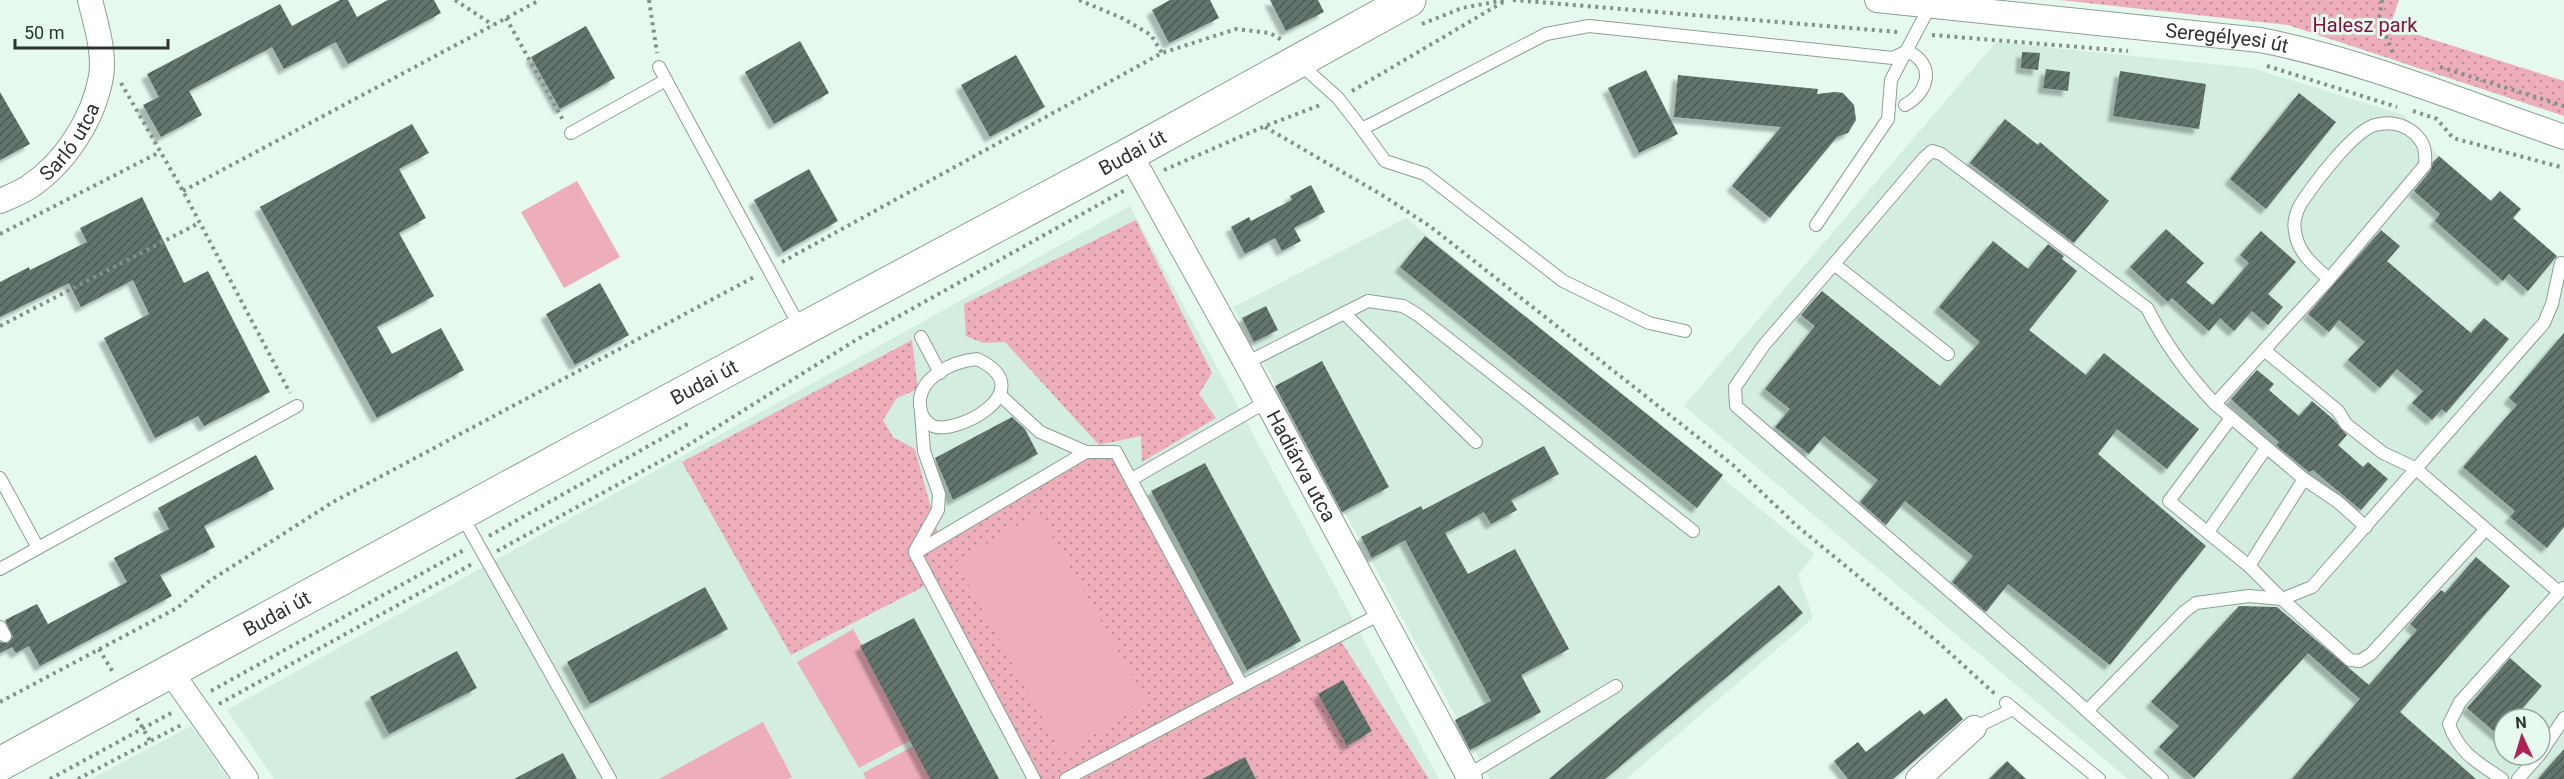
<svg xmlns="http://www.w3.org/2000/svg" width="2564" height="779" font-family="Roboto,sans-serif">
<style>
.built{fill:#d3eee1;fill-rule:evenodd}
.green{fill:url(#green-dots)}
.pitch{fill:#edaeba}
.building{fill:url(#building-hatch);filter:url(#shadow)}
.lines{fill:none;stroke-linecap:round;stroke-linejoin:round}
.lane-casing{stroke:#8d9f96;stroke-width:14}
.street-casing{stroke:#8d9f96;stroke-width:26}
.secondary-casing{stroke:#8d9f96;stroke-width:35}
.path{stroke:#84918b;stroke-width:4;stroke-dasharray:3 4.5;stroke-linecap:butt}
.lane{stroke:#fff;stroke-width:12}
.street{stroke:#fff;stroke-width:24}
.secondary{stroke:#fff;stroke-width:33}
.labels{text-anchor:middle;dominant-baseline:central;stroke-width:6;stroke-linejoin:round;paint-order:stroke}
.park-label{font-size:20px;fill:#84123c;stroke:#e5f9ef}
.street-label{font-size:20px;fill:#2d3431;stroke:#e5f9ef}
</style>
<defs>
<pattern id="green-dots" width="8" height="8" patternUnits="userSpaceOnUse" patternTransform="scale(1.5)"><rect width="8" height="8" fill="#edaeba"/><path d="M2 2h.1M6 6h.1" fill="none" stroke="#c08e98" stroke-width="1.8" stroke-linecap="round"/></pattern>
<pattern id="building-hatch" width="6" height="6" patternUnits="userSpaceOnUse" patternTransform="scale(1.5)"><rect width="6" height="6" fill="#63746c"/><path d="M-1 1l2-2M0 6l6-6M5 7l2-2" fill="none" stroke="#4e5b55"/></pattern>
<filter id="shadow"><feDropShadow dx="-5.5" dy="5.5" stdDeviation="1.5" flood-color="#0004"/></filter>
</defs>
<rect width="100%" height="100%" fill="#e5f9ef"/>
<g class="built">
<path d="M1996 42 2252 68 2404 115 2439 156 2490 201 2500 191 2521 209 2514 218 2558 257 2562 266 2564 265V779H2128L1684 406ZM2504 719H2540V755H2504Z"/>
<polygon points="1130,206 1439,779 274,779 227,710"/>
<polygon points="1406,218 1815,554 1798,575 1813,618 1626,779 1490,779 1233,307"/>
<polygon points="191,726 229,779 91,779"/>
</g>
<g class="green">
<polygon points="2060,0 2399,0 2390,26 2564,81 2564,116 2288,25"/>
<polygon points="1136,220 1212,373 1199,394 1216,418 1142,462 1141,436 1099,445 1005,342 983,343 966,336 964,304"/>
<polygon points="912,340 918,389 897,398 883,420 893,437 915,449 938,534 1086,452 1116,452 1242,686 1334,630 1429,779 1256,779 1245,757 1202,779 1034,779 926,576 923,587 791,655 682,462"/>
</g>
<g class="pitch">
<polygon points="577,181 620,257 564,288 521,212"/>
<polygon points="1039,513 1147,702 1062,754 956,562"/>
<polygon points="853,629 915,738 859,768 797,662"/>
<polygon points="763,722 792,777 788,779 659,779"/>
<polygon points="919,743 939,779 866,779 863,773"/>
</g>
<g class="building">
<polygon points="340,0 348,0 357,17 388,0 434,0 441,13 348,64 336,42 284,69 272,47 189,91 202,115 161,137 143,105 159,97 147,74 280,4 292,26"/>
<polygon points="1170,0 1210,0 1219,18 1169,43 1152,10"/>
<polygon points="1270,0 1318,0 1324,12 1286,31"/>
<polygon points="586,26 615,78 560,109 531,57"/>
<polygon points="800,41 829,93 774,124 745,72"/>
<polygon points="2022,52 2040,53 2038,70 2021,68"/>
<polygon points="1016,55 1045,107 990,137 961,85"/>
<polygon points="2046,69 2070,72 2068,91 2043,88"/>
<polygon points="1646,70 1678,134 1639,153 1608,88"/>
<polygon points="2120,71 2206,84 2199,129 2113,116"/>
<polygon points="1678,75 1818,89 1817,94 1835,92 1843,93 1854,105 1856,120 1848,133 1837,137 1770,218 1732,186 1781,127 1674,117"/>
<polygon points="0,92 30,144 0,160"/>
<polygon points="2299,93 2336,122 2266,209 2230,179"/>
<polygon points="2005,119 2038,145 2040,142 2109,201 2074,243 1970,163"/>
<polygon points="412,124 429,153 399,169 426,218 399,233 434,296 377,327 392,354 441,328 464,370 377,418 260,207"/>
<polygon points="2439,156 2491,201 2500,191 2521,209 2513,218 2557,256 2528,291 2509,274 2503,281 2435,221 2440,214 2414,191 2431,170 2433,162"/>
<polygon points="809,169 838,221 783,252 754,200"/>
<polygon points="1311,185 1325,212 1294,228 1301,241 1282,251 1275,238 1245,254 1231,227 1249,217 1251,221 1292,200 1290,196"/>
<polygon points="142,197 184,283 208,271 270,392 204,426 198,416 155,438 104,338 149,314 133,280 81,307 69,283 0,317 0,282 29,267 30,270 87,242 80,228"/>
<polygon points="2166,229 2204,263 2186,282 2213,305 2249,263 2240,255 2261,231 2296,262 2268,294 2283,307 2268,325 2252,311 2234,331 2220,318 2209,331 2172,298 2168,302 2130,267"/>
<polygon points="2381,230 2400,246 2387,261 2471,333 2484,318 2509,339 2446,413 2442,409 2432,420 2412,403 2423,391 2397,369 2380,388 2348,360 2365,342 2339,320 2329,332 2308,314"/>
<polygon points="1425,236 1723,475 1697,508 1400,267"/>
<polygon points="1993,241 2028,269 2048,244 2064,256 2062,259 2077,271 2029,330 2086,375 2104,353 2199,429 2167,469 2117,429 2098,454 2206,546 2110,665 2008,584 1986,612 1952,582 1973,556 1905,501 1886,525 1860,502 1878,480 1824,436 1809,454 1775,427 1790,409 1765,389 1815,326 1801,315 1822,291 1940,386 1980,342 1939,307"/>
<polygon points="600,283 629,335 575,365 546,314"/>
<polygon points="1266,306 1278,330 1254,342 1242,318"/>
<polygon points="2564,333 2564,527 2547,548 2510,517 2515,511 2463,467 2517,405 2509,398"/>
<polygon points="1322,361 1389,487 1342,512 1275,386"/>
<polygon points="2257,370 2274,384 2269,390 2299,416 2312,401 2333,419 2347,435 2338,445 2363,467 2368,462 2388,479 2361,510 2313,470 2309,472 2276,445 2279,442 2231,399"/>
<polygon points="1012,417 1025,429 1038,454 953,500 935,458"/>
<polygon points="1544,446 1559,474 1511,500 1517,510 1491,524 1484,512 1445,533 1468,574 1515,549 1569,649 1521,675 1541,712 1470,750 1455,720 1491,701 1405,540 1372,558 1361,537 1421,506 1423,510"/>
<polygon points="256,455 274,489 204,526 215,547 160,575 172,596 40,666 29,646 16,653 12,647 0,653 0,642 8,643 13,637 5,620 37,604 48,624 127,582 114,558 169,529 158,508"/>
<polygon points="1205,463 1301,641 1247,670 1151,491"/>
<polygon points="2476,557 2510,586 2400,712 2476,779 2292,779 2360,699 2308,653 2194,778 2159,747 2179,726 2151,702 2239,606 2277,607 2369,685 2417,630 2410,624 2441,590 2445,593"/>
<polygon points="1779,585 1803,613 1605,779 1549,779"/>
<polygon points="705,587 728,629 590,704 567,662"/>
<polygon points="914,618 999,779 930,779 860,646"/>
<polygon points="457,651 477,688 389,734 370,697"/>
<polygon points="2510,658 2542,686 2513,719 2504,719 2504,740 2467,708"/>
<polygon points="1343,680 1372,731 1347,746 1318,694"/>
<polygon points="1946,698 1963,719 1893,779 1848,779 1834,761 1858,742 1866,752 1920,710 1924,715"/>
<polygon points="2564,749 2564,779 2538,779"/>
<polygon points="563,753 577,779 514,779"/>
<polygon points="1245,757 1256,779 1202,779"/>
<polygon points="2007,761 2026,779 1989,779"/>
</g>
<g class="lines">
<g class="lane-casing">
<g id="lane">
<path d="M1299 63 1338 98 1362 129 1546 34 1589 26 1893 58 1907 51C1936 64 1929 92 1905 105"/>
<polyline points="659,67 801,329"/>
<polyline points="1362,129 1385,161 1425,174 1563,281 1649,323 1685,331"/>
<polyline points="571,133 666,80"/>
<polyline points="1816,225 1888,119 1891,80 1930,6"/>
<path d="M1834 264 1924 158 1932 151 1941 154 2147 308C2165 344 2187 374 2215 404"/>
<path d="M2329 279C2314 266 2297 252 2295 231 2293 222 2296 213 2300 205 2313 185 2353 131 2375 125 2389 121 2403 124 2414 133 2425 143 2426 151 2425 165L2329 279 2215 404 2304 479 2338 502 2366 527"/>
<polyline points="1344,313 1476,442"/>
<polyline points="921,337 940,373"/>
<polyline points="2264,350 2338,411 2346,424 2383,453 2415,468 2559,592"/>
<polyline points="1948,354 1834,264 1764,345 1735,387 1736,406 2065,691 2162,779"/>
<path d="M977 359C1045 391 952 438 931 425 924 420 921 415 920 406 917 378 953 361 977 359Z"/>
<polyline points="1246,363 1368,301 1403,306 1418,315 1693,531"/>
<polyline points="1000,395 1040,432 1086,452"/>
<polyline points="2231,418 2169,501 2249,566 2282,599 2350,660 2360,661 2371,654 2485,530"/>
<polyline points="0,478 38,548 297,406"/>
<polyline points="1132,479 1266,402"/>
<polyline points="461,514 610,779"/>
<polyline points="2208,532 2266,448"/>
<polyline points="915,551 938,510 939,494 924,451 921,412"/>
<polyline points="2249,566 2304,479"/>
<polyline points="0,569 38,548"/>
<polyline points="0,627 5,636"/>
<polyline points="1242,686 1380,614"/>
<polyline points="2006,703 2099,779"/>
<polyline points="2087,711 2184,612 2196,603 2249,596 2282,599 2312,587 2544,323 2552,304 2561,263"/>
<polyline points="1974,728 2013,709"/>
<polyline points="2540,754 2564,718"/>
<polyline points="1468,775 1616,686"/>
<polyline points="1034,779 915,553 1086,452 1116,452 1242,686 1066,779"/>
<path d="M2502 779C2477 762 2459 753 2449 724L2460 702 2563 588"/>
<polyline points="2518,779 2539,755"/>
</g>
</g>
<g class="street-casing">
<g id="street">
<path id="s1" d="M1877 0 2260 40C2363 60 2465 103 2564 137"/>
<path id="s2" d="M1130 154 1246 363 1470 779"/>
<path id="s3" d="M0 201C9 197 20 193 29 187 65 163 93 120 101 77 105 52 96 25 90 0"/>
<polyline points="170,671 246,779"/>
<polyline points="1918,779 1974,728"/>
</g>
</g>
<g class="secondary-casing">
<g id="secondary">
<path id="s4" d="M0 764 581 448 1130 154 1409 0"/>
</g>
</g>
<g class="path">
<polyline points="455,0 493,25"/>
<polyline points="649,0 657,53"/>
<polyline points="1079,0 1122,18 1151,35 1162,53"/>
<polyline points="1513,0 1898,32"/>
<polyline points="2382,0 2379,20 2393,53"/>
<polyline points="506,18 563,120"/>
<polyline points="1422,24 1462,8 1505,0"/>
<polyline points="1932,35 2128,51"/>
<polyline points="2267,66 2397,107"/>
<polyline points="2440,67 2564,106"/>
<polyline points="121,83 183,191 290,393"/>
<polyline points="1352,91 1503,2"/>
<polyline points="2413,111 2437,119 2453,138 2564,168"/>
<polyline points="1265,127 1382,195 1431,227 1733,465 1797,526 1939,643 1996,695"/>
<polyline points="1164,170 1265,126 1323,104"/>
<polyline points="183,191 540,0"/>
<polyline points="0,234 160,152"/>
<polyline points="782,262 1162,53 1236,29 1270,33 1282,40"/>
<polyline points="0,326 199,223"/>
<polyline points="489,536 691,422"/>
<polyline points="497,551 677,452 856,340 1125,190"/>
<polyline points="99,649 114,674"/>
<polyline points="211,691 464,550"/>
<polyline points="0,702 177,608 208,582 333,502 756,276"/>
<polyline points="219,704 472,564"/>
<polyline points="137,718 150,741"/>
<polyline points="50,779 173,712"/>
<polyline points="78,779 183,724"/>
</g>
<use href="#lane" class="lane"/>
<use href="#street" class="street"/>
<use href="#secondary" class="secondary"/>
</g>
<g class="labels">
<g class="park-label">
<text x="2365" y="25">Halesz park</text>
</g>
<g class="street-label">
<text stroke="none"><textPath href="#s1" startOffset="352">Seregélyesi út</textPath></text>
<text stroke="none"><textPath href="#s3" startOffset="94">Sarló utca</textPath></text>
<text stroke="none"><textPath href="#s4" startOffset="1287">Budai út</textPath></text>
<text stroke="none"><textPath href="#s4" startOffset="801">Budai út</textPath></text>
<text stroke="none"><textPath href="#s2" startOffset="356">Hadiárva utca</textPath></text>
<text stroke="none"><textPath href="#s4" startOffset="315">Budai út</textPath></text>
</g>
</g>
<g transform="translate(2522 737) rotate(356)"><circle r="28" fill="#e5f9ef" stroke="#9baaa3" stroke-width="1.5"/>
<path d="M0-4.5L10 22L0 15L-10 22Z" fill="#b12155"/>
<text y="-9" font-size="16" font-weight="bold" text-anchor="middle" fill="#2d3431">N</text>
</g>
<path d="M15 39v9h153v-9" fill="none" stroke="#2d3431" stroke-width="3"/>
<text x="24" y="39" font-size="18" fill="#2d3431" stroke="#e5f9ef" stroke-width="4.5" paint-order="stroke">50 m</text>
</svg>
